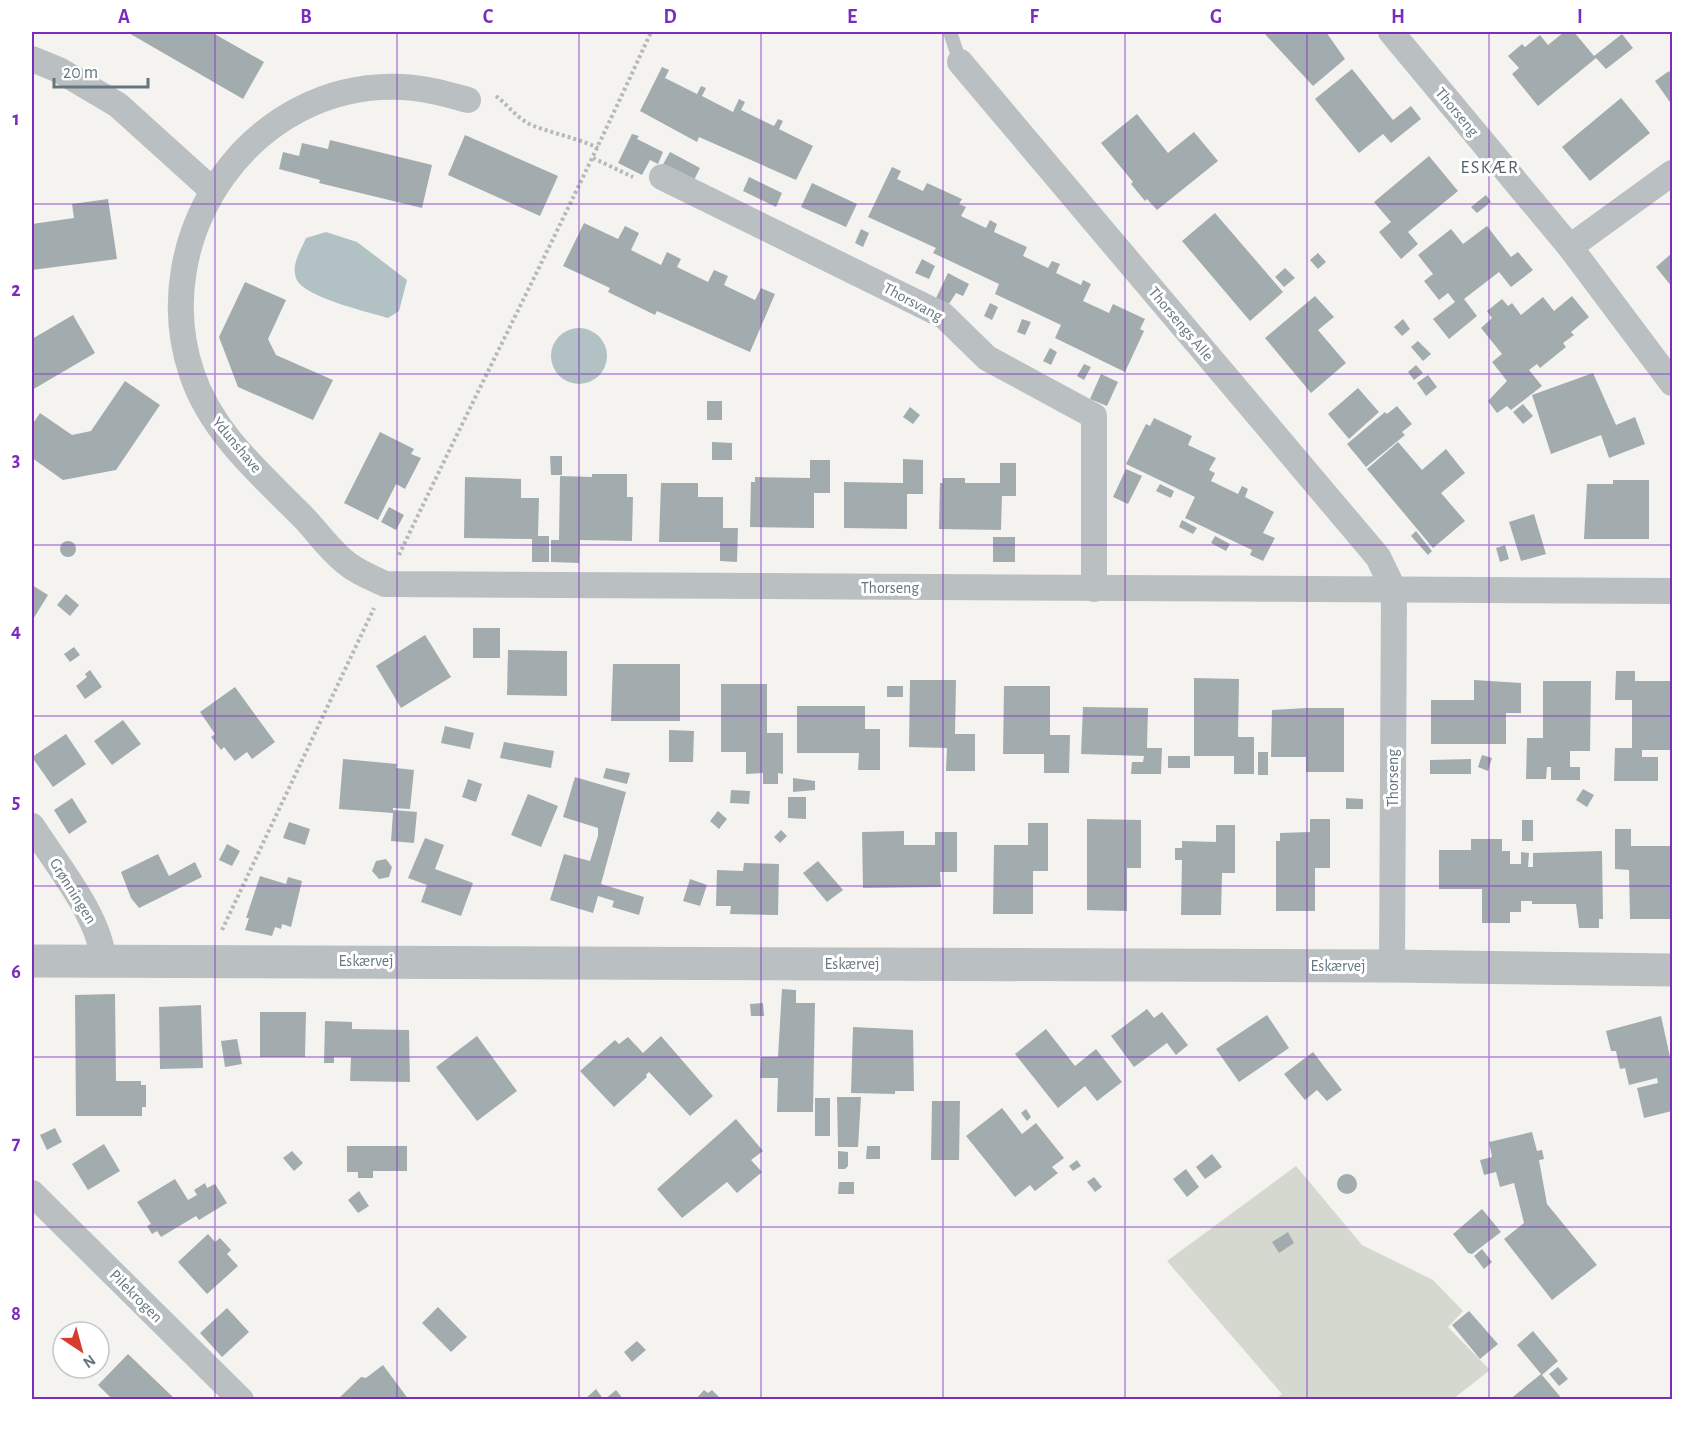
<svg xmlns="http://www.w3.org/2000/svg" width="1704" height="1431" font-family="'Alegreya Sans',sans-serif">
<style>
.green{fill:#d4d8cf}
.water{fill:#b2c1c3}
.building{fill:#a2acaf}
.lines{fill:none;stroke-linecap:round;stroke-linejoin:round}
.path{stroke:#b5b9ba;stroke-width:4;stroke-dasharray:3 3;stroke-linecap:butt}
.service{stroke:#bac0c2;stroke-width:14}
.minor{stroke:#bac0c2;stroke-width:26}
.tertiary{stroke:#bac0c2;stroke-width:33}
.grid{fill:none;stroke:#7b2cbf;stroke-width:1.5;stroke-opacity:0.55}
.labels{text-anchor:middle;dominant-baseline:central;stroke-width:6;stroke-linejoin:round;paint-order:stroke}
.street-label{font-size:16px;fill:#64777f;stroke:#fff}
.neighbourhood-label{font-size:18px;letter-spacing:1.5px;fill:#525f65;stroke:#fff}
.neatline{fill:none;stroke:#7b2cbf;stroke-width:2}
.grid-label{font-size:20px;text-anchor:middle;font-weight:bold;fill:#7b2cbf}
</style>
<rect width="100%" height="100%" fill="#f4f3f0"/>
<polygon class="green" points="1296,1166 1362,1245 1433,1280 1463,1311 1448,1327 1490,1370 1453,1399 1276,1399 1282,1394 1167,1261"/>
<g class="water">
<path d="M326 232 357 242 407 280 399 311 388 318C369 312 302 297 296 278 291 264 301 250 306 238Z"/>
<circle cx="579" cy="356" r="28"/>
</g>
<g class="building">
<polygon points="127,32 211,32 264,62 243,99"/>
<polygon points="1263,32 1326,32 1345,59 1313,86"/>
<polygon points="1564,32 1574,32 1594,56 1622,34 1633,48 1606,69 1596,58 1538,106 1512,74 1519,68 1508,56 1522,44 1525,47 1540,35 1548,45"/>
<polygon points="662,67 669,70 665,78 697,94 701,86 706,88 702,96 733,112 739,99 745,102 741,110 774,126 778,119 783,121 779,129 813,146 796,180 699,137 697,142 640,111"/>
<polygon points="1352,69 1393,120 1411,106 1421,119 1391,143 1383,134 1359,153 1315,99"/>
<polygon points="1669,71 1672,76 1672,105 1655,81"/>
<polygon points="1621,98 1650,133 1590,181 1562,147"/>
<polygon points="1137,114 1168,153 1194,132 1218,161 1157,210 1147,199 1145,201 1131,184 1133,182 1101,143"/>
<polygon points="632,134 639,136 637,139 663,152 658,164 650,160 642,175 618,163"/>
<polygon points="465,135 558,176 540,216 448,175"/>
<polygon points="330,140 432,165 422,208 319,183 320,180 279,169 283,152 299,156 302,143 328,149"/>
<polygon points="670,152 700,168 693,182 662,166"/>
<polygon points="1429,156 1458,191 1408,232 1418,244 1401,259 1379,232 1391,222 1374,202"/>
<polygon points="892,167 901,171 897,179 923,191 927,183 962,199 959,204 966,207 961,216 986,228 990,220 997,224 994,232 1027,247 1023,256 1048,268 1052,261 1060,264 1056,273 1081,285 1083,280 1091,284 1083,301 1109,313 1113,304 1145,319 1140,329 1144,331 1125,372 1055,338 1061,325 995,294 999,284 933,253 936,248 868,217"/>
<polygon points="749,177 782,193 776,207 743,191"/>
<polygon points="812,183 857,204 846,227 801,207"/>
<polygon points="1486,195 1491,202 1477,213 1471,207"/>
<polygon points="108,199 117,259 32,270 32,224 74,218 72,204"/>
<polygon points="1215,213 1283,292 1250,321 1182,241"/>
<polygon points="584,223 618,239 625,226 639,233 631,250 661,265 667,252 681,259 677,267 708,282 714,270 728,276 724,285 755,300 761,288 775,294 750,352 657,311 655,315 608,292 610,288 563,266"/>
<polygon points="1487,226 1511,257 1518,252 1533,270 1511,287 1499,272 1464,299 1477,316 1449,339 1433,319 1455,302 1448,293 1439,300 1424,281 1433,274 1418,255 1451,229 1463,244"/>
<polygon points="861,229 869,233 863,247 855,243"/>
<polygon points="1318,253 1326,262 1318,269 1310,260"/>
<polygon points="1672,253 1672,287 1656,267"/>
<polygon points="922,259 935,266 929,279 915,273"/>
<polygon points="1285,268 1295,278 1284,287 1275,277"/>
<polygon points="948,273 969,284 963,296 956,293 949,304 936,298"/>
<polygon points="245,282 286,300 268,339 276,355 333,380 313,420 238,387 219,337"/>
<polygon points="1315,296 1334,317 1318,330 1346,363 1311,393 1265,338"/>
<polygon points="1572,296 1589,317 1571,332 1574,335 1563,343 1566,347 1540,368 1537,364 1529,370 1542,386 1511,410 1507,406 1497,413 1488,401 1507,381 1492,362 1502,354 1481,328 1492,318 1487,311 1502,299 1508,306 1512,303 1521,315 1543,297 1554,311"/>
<polygon points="990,303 998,307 992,320 984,316"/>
<polygon points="73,315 95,353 32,390 32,339"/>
<polygon points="1022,319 1031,322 1025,335 1017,332"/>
<polygon points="1403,319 1410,329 1402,336 1394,327"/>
<polygon points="1418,341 1431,354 1423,361 1411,347"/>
<polygon points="1050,348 1057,352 1051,365 1043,361"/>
<polygon points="1084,364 1091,367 1084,380 1077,376"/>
<polygon points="1416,365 1423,373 1414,380 1408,372"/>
<polygon points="1593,373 1616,425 1635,417 1645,444 1609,458 1601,435 1551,454 1532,395"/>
<polygon points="1101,374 1118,382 1107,406 1090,399"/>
<polygon points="1428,375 1437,387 1426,396 1417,383"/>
<polygon points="125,381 160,405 116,470 63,480 32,458 32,425 40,413 72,435 91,431"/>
<polygon points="1358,388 1379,412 1349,439 1328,414"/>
<rect x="707" y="401" width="15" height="19"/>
<polygon points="1523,404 1533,416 1523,424 1513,412"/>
<polygon points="1397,406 1412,424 1402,432 1405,435 1366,467 1347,444 1385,412 1387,414"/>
<polygon points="910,407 920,415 913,424 903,417"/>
<polygon points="1154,418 1192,436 1188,445 1216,458 1209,470 1215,473 1211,481 1238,494 1242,486 1248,489 1245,497 1274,512 1263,533 1275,538 1263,561 1250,555 1252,550 1185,518 1195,497 1126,464 1146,424 1150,426"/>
<polygon points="380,432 414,449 411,454 421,458 405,489 396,484 378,520 344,503"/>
<polygon points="712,442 732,443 732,460 712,460"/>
<polygon points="1398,442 1422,470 1446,449 1465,473 1441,493 1465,521 1433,548 1367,469"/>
<polygon points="550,456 562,456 562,475 551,475"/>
<polygon points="903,459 923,460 923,494 907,494 907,529 844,528 844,482 903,483"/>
<polygon points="810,460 830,460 830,493 814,493 814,528 750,527 751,482 755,482 755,477 810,478"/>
<polygon points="1000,463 1016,463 1016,496 1002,496 1001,530 939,529 940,483 943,483 943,478 965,478 965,483 1000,483"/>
<polygon points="1126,469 1142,476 1128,504 1113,497"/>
<polygon points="592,474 627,474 627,497 633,497 632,541 580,540 579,563 551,562 551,540 559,540 560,476 592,477"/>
<polygon points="465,477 521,479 521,498 539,498 538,536 549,536 549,562 532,562 532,539 464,538"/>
<polygon points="1613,480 1649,480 1649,539 1584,539 1587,484 1613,484"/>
<polygon points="661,483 698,483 698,497 723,497 723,528 738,528 737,562 720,561 720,542 659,542"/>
<polygon points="1160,484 1174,491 1171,498 1156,491"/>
<polygon points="389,507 404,515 396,530 381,522"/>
<polygon points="1534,514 1546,554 1521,561 1509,522"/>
<polygon points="1182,520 1197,528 1193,534 1179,527"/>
<polygon points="1416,531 1432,551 1428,555 1411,536"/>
<polygon points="1215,536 1230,544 1226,551 1211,543"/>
<rect x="993" y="537" width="22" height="25"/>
<circle cx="68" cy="549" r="8"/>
<polygon points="1505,545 1509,559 1500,562 1496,548"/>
<polygon points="32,585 48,595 32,621"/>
<polygon points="66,594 79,605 70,616 57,605"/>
<rect x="473" y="628" width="27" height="30"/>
<polygon points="425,635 451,677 401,708 376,666"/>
<polygon points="74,647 80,655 70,662 64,654"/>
<polygon points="508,650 567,651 567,696 507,695"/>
<polygon points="613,664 680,664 680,721 611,721"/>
<polygon points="90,670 102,687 85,699 76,686 87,677 85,674"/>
<polygon points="1616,671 1635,671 1635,681 1672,681 1672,750 1642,750 1642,757 1658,757 1658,781 1614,781 1615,748 1632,748 1632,700 1615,700"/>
<polygon points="1194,678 1239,679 1238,737 1254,737 1254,774 1234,774 1234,756 1194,756"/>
<polygon points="910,680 956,680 955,734 975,734 975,771 946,771 947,748 909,747"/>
<polygon points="1474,680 1521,683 1521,713 1506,713 1506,744 1431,744 1431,700 1474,700"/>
<polygon points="1543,681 1591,681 1590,751 1570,751 1570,767 1580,767 1580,780 1551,780 1551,767 1547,767 1546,779 1526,779 1527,738 1543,738"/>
<polygon points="721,684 767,684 767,733 783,733 783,774 778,773 778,784 763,784 763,773 746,774 746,752 721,752"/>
<rect x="887" y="686" width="16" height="11"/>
<polygon points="1004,686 1050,686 1050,735 1070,735 1069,773 1044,773 1044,754 1003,754"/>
<polygon points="235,687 275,742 252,759 247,752 235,761 224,747 221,750 211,737 215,734 200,712"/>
<polygon points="797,706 865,706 865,729 880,729 880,770 858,770 859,753 797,753"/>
<polygon points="1083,707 1148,708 1147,748 1162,748 1161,774 1131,774 1132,762 1143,762 1144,756 1081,754"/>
<polygon points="1307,708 1344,708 1344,772 1306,772 1306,757 1271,757 1272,710"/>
<polygon points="123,720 141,744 112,765 94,741"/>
<polygon points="445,726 474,733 470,749 441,743"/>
<polygon points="669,730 694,731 693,762 669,762"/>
<polygon points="66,734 86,764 53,787 32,757"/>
<polygon points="504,742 554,751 551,768 500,758"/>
<rect x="1258" y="752" width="10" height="23"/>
<polygon points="1482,755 1492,758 1488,771 1478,767"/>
<rect x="1168" y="756" width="22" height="12"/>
<polygon points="343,759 397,764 396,768 414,770 410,809 393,808 393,810 417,812 414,843 391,841 393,813 339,809"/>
<polygon points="1471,759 1471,774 1430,774 1430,760"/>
<polygon points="606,768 630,773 627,784 603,778"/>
<polygon points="575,777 626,792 601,884 644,897 639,915 612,907 614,901 598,896 593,913 550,900 564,854 590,861 598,836 598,828 563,817"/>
<polygon points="793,778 815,781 815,790 793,792"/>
<polygon points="468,779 482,784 476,802 462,797"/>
<polygon points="1583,789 1594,795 1587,807 1576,800"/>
<polygon points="731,790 750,791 749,804 730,803"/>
<polygon points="528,794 558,806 541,847 511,835"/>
<polygon points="788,797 806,797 806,819 788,818"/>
<polygon points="72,798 87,822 69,834 54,810"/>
<polygon points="1346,798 1363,799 1363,809 1346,809"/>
<polygon points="718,811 727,819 719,829 710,821"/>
<polygon points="1087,819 1141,820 1141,868 1127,868 1127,911 1087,910"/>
<polygon points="1310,819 1330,819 1330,868 1315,868 1315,911 1276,911 1276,841 1280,841 1280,833 1310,832"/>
<rect x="1522" y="820" width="11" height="21"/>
<polygon points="289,822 310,829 305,845 283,838"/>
<polygon points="1028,823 1048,823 1048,871 1033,871 1033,914 993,914 994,845 1028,845"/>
<polygon points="1216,825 1235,825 1235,873 1222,873 1221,915 1181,915 1182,860 1175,860 1175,848 1182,848 1182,841 1216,842"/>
<polygon points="1615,829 1631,829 1631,846 1671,846 1672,919 1630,919 1629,870 1615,869"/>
<polygon points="781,830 787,836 780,843 774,837"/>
<polygon points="904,831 904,845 935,845 935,832 957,832 957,872 940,872 941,887 863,888 862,832"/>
<polygon points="425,838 444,845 435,869 473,883 461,916 421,902 427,885 408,878"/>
<polygon points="1471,839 1502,839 1502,851 1510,851 1510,864 1521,864 1521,852 1529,853 1528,867 1533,867 1533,853 1602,851 1603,919 1599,919 1599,928 1579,928 1576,904 1532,904 1532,901 1521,901 1521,912 1510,912 1510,923 1482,923 1482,889 1439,889 1439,850 1471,850"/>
<polygon points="227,844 240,851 232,866 219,860"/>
<polygon points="158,854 169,876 195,862 202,877 139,908 131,898 121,872"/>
<polygon points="386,859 392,867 389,877 379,879 372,871 376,861"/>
<polygon points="818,861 843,890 827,902 803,873"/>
<polygon points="744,863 779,864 778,915 730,914 731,906 716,906 717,870 743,871"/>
<polygon points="260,876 286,884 288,877 302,881 291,927 282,924 281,929 275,927 272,936 245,930 249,918 246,918"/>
<polygon points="690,879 707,885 700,906 683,901"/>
<polygon points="782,989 796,990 796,1003 815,1003 813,1112 777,1112 778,1078 760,1078 761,1057 778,1057"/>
<polygon points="115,994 116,1081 141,1081 141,1085 146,1085 146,1107 142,1107 142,1116 76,1116 75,995"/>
<polygon points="763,1003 764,1016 751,1016 750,1004"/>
<polygon points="201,1005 203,1068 160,1069 159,1007"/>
<polygon points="1147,1009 1154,1018 1162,1012 1188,1045 1176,1055 1167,1043 1134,1067 1111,1036"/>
<polygon points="260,1012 306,1012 305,1057 260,1057"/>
<polygon points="1267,1015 1289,1048 1239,1082 1216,1049"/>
<polygon points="1661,1016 1672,1066 1672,1074 1670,1075 1672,1111 1644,1118 1637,1088 1658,1083 1657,1078 1629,1085 1625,1068 1620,1069 1616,1051 1611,1051 1606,1031"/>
<polygon points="325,1021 352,1022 352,1029 409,1030 410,1082 350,1081 351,1057 334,1057 334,1063 324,1063"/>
<polygon points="853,1027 913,1030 914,1091 895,1091 895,1094 851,1093"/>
<polygon points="1046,1029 1075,1066 1096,1049 1122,1082 1097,1101 1085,1086 1058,1108 1015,1054"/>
<polygon points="477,1036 517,1091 477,1121 436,1067"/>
<polygon points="661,1036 713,1096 690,1116 649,1072 646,1075 647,1077 614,1107 580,1071 615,1040 619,1044 628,1037 643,1053"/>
<polygon points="237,1039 242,1064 225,1067 221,1041"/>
<polygon points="1313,1052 1342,1090 1327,1101 1317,1090 1305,1100 1284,1074"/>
<polygon points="837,1097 861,1097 858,1147 838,1147"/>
<rect x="815" y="1098" width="15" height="38"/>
<polygon points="932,1101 960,1101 959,1160 931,1160"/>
<polygon points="1002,1108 1022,1134 1036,1123 1064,1158 1052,1167 1058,1173 1035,1191 1030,1185 1015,1197 966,1136"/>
<polygon points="1026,1109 1031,1117 1027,1121 1021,1113"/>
<polygon points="736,1119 763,1151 751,1160 762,1172 737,1193 727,1182 682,1218 657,1189"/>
<polygon points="55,1128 62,1142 47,1150 40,1135"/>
<polygon points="1532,1132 1537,1151 1542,1150 1544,1159 1539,1160 1547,1204 1597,1265 1552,1300 1504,1239 1524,1223 1514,1183 1500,1187 1496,1172 1484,1175 1480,1160 1492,1157 1489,1142"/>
<polygon points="104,1144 120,1171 88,1190 72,1164"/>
<polygon points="347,1146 407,1146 407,1171 373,1171 373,1178 358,1178 358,1172 347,1172"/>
<polygon points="867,1146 880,1146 880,1159 866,1159"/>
<polygon points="292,1151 303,1163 294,1171 283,1158"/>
<polygon points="838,1151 848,1152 848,1166 845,1169 838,1169"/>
<polygon points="1212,1154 1222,1167 1205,1179 1196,1167"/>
<polygon points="1077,1160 1081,1166 1073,1171 1069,1166"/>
<polygon points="1186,1169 1199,1187 1187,1197 1173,1179"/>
<circle cx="1347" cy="1184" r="10"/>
<polygon points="1094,1177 1102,1187 1095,1192 1087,1182"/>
<polygon points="175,1179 188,1200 197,1195 194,1190 205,1183 207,1188 215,1184 227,1203 199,1220 196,1216 161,1237 157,1231 152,1234 147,1226 151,1224 137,1202"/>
<polygon points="839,1182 854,1182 854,1194 838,1194"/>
<polygon points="359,1191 369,1206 358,1213 348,1200"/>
<polygon points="1482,1209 1501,1232 1472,1254 1468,1253 1453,1234"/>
<polygon points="1288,1232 1294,1243 1279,1253 1272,1242"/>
<polygon points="208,1234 215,1242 220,1238 231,1250 227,1254 238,1266 207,1294 178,1262"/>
<polygon points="1482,1249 1492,1262 1484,1269 1474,1256"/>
<polygon points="438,1307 467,1337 451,1352 422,1323"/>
<polygon points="227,1308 249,1332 222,1357 200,1333"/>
<polygon points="1469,1311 1498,1344 1480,1359 1452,1325"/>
<polygon points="1533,1331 1558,1361 1542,1375 1563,1400 1509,1400 1541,1374 1517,1345"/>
<polygon points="637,1341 646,1350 632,1362 624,1352"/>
<polygon points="128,1354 176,1400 113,1400 98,1385"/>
<polygon points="383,1365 409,1400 337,1400 361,1377 366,1378"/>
<polygon points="1558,1367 1568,1379 1559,1386 1549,1374"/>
<polygon points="596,1389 604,1400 584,1400"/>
<polygon points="616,1390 624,1400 604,1400"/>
<polygon points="704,1390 708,1393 712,1390 722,1400 695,1400"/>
</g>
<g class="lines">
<g class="path">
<path d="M496 96C509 106 518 120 534 126 555 134 577 138 598 148"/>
<polyline points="593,158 633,177"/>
<path d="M399 555C482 380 571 208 651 32"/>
<polyline points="222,930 374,608"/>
</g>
<polyline class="service" points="950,32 960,62"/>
<g class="minor">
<polyline points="1391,32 1570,247 1672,173"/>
<polyline points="32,59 59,70 118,105 212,190"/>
<polyline points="960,62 1378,557 1394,590 1392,966"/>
<path d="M468 100C446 94 425 88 402 87 252 80 145 236 192 374 212 434 263 476 305 519 319 534 332 553 349 565 359 573 373 578 385 584L1672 591"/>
<polyline points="662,177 944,316 987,358 1094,416 1094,589"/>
<polyline points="1570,247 1672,383"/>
<path d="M32 826C55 862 102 919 103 961"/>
<polyline points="32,1193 241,1400"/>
</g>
<polyline class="tertiary" points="32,961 1392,966 1672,970"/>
</g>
<path class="grid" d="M215 32V1400M397 32V1400M579 32V1400M761 32V1400M943 32V1400M1125 32V1400M1307 32V1400M1489 32V1400M32 204H1672M32 374H1672M32 545H1672M32 716H1672M32 886H1672M32 1057H1672M32 1227H1672"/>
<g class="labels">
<g class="street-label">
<text transform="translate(1457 112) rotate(50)">Thorseng</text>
<text transform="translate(913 302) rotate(28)">Thorsvang</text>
<text transform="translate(1181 324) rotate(50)">Thorsengs Alle</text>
<text transform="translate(237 445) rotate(50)">Ydunshave</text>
<text x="890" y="588">Thorseng</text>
<text transform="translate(1393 778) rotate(-90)">Thorseng</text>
<text transform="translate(73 891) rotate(58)">Grønningen</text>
<text x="366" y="961">Eskærvej</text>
<text x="852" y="964">Eskærvej</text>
<text x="1338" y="966">Eskærvej</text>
<text transform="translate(136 1296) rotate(45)">Pilekrogen</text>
</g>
<g class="neighbourhood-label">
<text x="1490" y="168">ESKÆR</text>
</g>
</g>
<rect width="1704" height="1431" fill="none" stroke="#ffffff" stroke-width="66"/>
<g transform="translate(81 1350) rotate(144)"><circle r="28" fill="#ffffff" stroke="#c1c9cc" stroke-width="1.5"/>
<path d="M0-4.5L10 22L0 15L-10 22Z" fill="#d83c2c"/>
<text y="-9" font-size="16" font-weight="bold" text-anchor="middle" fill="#64777f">N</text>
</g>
<path d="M54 78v9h94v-9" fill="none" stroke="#64777f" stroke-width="3"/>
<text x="63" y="78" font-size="18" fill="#64777f" stroke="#ffffff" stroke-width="4.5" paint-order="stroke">20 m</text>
<rect x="33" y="33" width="1638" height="1365" class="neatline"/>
<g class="grid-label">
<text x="124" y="23">A</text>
<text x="306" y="23">B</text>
<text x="488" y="23">C</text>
<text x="670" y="23">D</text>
<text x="852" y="23">E</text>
<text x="1034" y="23">F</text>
<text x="1216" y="23">G</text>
<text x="1398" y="23">H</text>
<text x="1580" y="23">I</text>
<text x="16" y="125">1</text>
<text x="16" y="296">2</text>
<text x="16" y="466">3</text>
<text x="16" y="637">4</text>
<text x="16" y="808">5</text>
<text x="16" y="978">6</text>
<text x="16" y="1149">7</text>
<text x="16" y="1320">8</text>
</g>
</svg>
